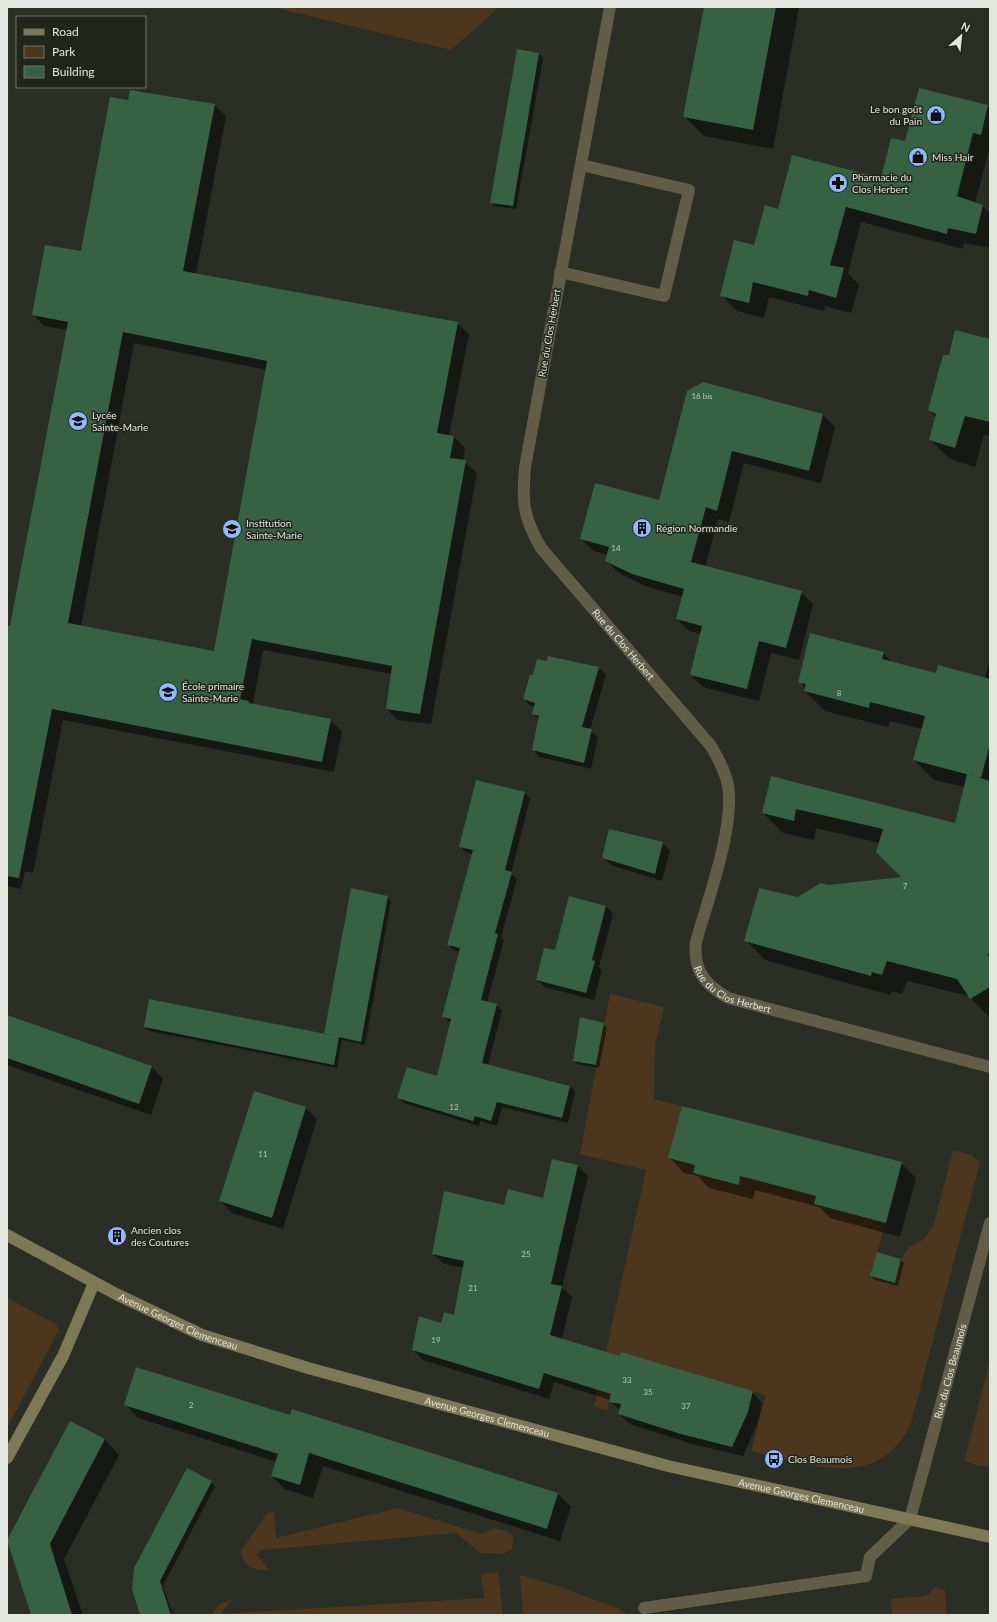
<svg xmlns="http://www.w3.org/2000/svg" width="997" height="1622" font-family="Lato,sans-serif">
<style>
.green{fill:#4c361d}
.shadow{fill:#0007;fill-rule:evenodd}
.building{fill:#366142;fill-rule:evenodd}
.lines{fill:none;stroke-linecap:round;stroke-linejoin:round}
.lane{stroke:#625d49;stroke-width:12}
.street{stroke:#625d49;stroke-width:12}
.secondary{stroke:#7f7857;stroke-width:12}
.labels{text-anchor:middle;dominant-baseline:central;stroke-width:3;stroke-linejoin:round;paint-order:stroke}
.number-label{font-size:8px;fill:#b8c6b8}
.poi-label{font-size:10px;fill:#e4e7e0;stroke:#21251a;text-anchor:start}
.street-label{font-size:10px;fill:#e4e7e0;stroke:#21251a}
</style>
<rect width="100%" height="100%" fill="#2a2e24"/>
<g class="green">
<polygon points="272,7 496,7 495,11 451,50"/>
<path d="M610 994 664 1007 655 1045 654 1099 682 1106 669 1158 695 1165 694 1173 738 1185 740 1176 816 1196 814 1204 859 1216 888 1215 870 1277 895 1283 901 1259 909 1247 925 1238 934 1224 953 1150 972 1155 980 1163 911 1423C880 1493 808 1464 751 1451L766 1395 621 1352 607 1411 594 1406 646 1170 580 1154Z"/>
<polygon points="7,1298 56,1324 59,1330 7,1428"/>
<polygon points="990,1361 990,1466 980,1466 964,1461"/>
<path d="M398 1508 481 1534 494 1528 510 1533 514 1538 512 1549 503 1554 480 1553 456 1533 261 1550 257 1555 269 1570C253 1570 245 1569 241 1551L267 1513 274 1512 276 1538Z"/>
<polygon points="498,1572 503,1615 213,1615 217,1606 232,1599 221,1614 484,1598 481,1574"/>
<polygon points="520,1575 555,1585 620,1609 627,1615 523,1615"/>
<polygon points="934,1587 945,1590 947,1615 892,1615 890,1599 925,1596 929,1594"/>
</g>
<g class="shadow">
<polygon points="705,7 799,7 773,149 704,136 684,116"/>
<polygon points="517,51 539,54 543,58 516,209 494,206 491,202"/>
<polygon points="920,89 988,106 990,109 990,148 975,203 983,206 990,213 990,248 964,243 963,249 861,222 848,273 859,285 851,313 825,306 824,311 769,297 764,318 737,311 721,295 779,210 882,180 905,142"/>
<path d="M129 101 214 105 226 116 196 274 457 323 469 334 449 436 454 437 465 448 463 461 477 473 431 724 398 720 387 709 392 674 263 650 253 704 330 720 342 731 334 772 63 720 33 873 25 871 21 889 7 886V627L11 628 67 330 44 326 33 314 82 252ZM134 343 267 370 215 652 81 626Z"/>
<polygon points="990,340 990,436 984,435 975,467 950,459 930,440 936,417 929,410 950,356"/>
<polygon points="704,384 823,415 835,427 821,483 744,463 729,522 718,519 705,567 801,592 813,604 799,660 771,653 759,701 703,687 691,675 701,634 689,631 677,619 683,597 645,586 619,573 607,561 608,555 594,551 581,539 659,502"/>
<polygon points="883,653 893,663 937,674 988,679 985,677 990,659 990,1018 969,996 907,981 902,994 892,991 890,995 765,960 746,940 798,898 829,886 903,877 880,843 816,828 814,840 783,833 763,813 772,777 955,824 965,787 934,780 914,760 922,729 890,721 888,727 825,711 805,691 806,689 799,682"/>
<polygon points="573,661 599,668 606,675 590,730 598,737 591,769 540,757 533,750 540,720 533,714 535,707 531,706 524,699 533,677 548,662 572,663"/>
<polygon points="525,793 530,799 511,873 517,879 501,938 504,940 487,1003 497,1005 502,1011 488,1065 570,1086 575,1092 568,1123 502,1107 497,1126 480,1121 479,1126 404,1103 398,1097 437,1077 451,1023 443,1017 460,952 453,950 448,945 473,854 466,852 460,846"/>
<polygon points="662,843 670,851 662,881 611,865 603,857"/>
<polygon points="387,897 391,901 365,1045 342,1040 337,1068 149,1031 145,1027 327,1036"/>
<polygon points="606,906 613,914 599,967 602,970 594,1000 545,987 537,980 556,952"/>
<polygon points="7,1016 152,1067 163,1079 151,1115 7,1065"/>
<polygon points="603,1024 607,1028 599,1068 577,1064 574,1060"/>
<polygon points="255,1092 306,1108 317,1119 283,1229 232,1213 220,1201"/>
<polygon points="670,1158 901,1163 916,1178 900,1237 830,1218 819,1207 755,1190 753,1199 709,1188 698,1176 684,1173"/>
<polygon points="553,1160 578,1166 588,1176 562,1288 572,1297 562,1339 621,1357 752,1392 762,1403 758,1422 743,1456 692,1444 630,1424 619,1414 620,1411 610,1400 554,1382 549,1399 423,1360 413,1350 442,1324 455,1317 464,1268 444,1264 433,1254 505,1207 544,1199"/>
<polygon points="878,1253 901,1260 904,1263 898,1286 875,1280 871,1276"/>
<polygon points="125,1404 291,1417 293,1410 558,1494 571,1507 560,1541 323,1466 313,1498 285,1489 272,1476 277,1462 138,1418"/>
<polygon points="71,1422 105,1440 119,1455 64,1559 83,1615 32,1615"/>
<polygon points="211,1482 215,1486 163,1586 173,1615 141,1615"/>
</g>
<g class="building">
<polygon points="704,7 776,7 753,130 683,117"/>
<polygon points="517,49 539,53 513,206 490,203"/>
<polygon points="919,88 988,105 981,135 973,133 957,196 983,205 976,234 948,228 947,234 846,207 830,265 844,268 836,298 809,290 808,296 753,282 749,303 720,296 734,240 754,245 765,205 778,209 792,155 881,178 891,138 905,141"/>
<path d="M130 90 215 104 183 271 458 322 437 433 454 436 450 458 466 460 420 714 386 709 392 666 252 639 240 699 249 701V703L331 719 322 762 52 709 19 878 7 876V626H10L68 322 32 315 45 245 81 251 110 97 128 100ZM123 332 267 361 214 651 68 623Z"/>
<polygon points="955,330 990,339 990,422 965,416 955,448 929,440 936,414 928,410 943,355 949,355"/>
<polygon points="703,382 823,414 809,471 732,451 717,511 706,507 691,562 802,591 786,648 759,641 747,689 690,675 702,626 676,619 684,589 632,574 605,561 609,547 580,539 595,483 659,500 687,391"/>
<polygon points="810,633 884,652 882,659 936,673 938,665 990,679 990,744 981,778 913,760 925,716 870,702 869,708 804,691 806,684 798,683"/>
<polygon points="548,656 599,667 582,727 592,729 584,763 532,750 539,716 532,714 535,703 523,699 530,675 533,675 537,659 547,661"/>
<polygon points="967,774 990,781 990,949 988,955 990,959 990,987 970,999 957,979 887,961 882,975 872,972 871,976 744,941 759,888 798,897 821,883 829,885 901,877 876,852 883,829 796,809 794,821 762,813 771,776 955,823"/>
<polygon points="476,780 525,792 505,870 512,872 495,933 498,934 481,1000 497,1004 482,1063 570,1086 562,1118 497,1102 491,1121 475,1116 473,1121 397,1098 407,1067 437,1076 451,1019 442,1017 460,948 447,945 473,850 459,847"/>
<polygon points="609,829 663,842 655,874 602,858"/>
<polygon points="351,888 388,896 361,1042 339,1037 334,1065 144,1027 149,999 336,1036 324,1034"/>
<polygon points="569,896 606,906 592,960 595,961 586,993 536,980 544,948 555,950"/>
<polygon points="7,1015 152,1066 139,1104 7,1058"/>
<polygon points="580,1017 604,1023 596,1065 573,1061"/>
<polygon points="254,1091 306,1107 272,1218 219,1201"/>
<polygon points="682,1106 902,1162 886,1223 814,1204 816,1196 740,1176 739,1185 693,1173 695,1165 668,1158"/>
<polygon points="552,1159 578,1165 551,1284 562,1286 550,1335 620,1356 621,1352 753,1391 748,1412 732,1447 681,1434 618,1414 621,1404 609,1402 611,1394 544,1373 539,1389 412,1350 419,1316 441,1323 444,1312 454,1315 464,1261 432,1254 444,1191 504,1205 508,1189 543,1198"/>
<polygon points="877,1252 901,1259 895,1283 870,1276"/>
<polygon points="136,1367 290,1415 292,1409 558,1493 547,1529 309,1453 300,1485 271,1476 278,1454 124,1405"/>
<polygon points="70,1421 105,1439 50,1544 72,1615 31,1615 7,1540"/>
<polygon points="187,1468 212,1481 160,1581 171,1615 140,1615 132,1589 134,1568"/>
</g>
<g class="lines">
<g class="lane">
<polyline points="560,272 664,296 689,190 581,165"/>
<polyline points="644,1608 866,1576 870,1557 910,1519"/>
</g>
<g class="street">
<path id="s1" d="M610 7 525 467C522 502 523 517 541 548L711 746C718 759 725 770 728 785 735 827 708 899 696 942 693 970 704 984 728 998L990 1067"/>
<path id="s2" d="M910 1519 990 1223"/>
</g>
<g class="secondary">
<path id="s3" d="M7 1235 116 1294 202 1335 308 1368 668 1466 990 1537"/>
<polyline points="7,1458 63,1356 94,1283"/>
</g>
</g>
<defs>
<g id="shop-disc" transform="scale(1)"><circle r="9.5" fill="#92b7fd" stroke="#21251a"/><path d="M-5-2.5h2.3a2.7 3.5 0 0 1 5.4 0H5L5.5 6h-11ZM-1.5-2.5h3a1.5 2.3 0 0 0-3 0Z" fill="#111"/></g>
<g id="pharmacy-disc" transform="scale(1)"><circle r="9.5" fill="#92b7fd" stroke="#21251a"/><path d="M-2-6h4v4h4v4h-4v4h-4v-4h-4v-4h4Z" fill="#111"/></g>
<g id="school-disc" transform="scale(1)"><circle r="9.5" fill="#92b7fd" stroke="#21251a"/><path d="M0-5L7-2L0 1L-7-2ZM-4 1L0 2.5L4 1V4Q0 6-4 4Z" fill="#111"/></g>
<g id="building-disc" transform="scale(1)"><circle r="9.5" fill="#92b7fd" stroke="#21251a"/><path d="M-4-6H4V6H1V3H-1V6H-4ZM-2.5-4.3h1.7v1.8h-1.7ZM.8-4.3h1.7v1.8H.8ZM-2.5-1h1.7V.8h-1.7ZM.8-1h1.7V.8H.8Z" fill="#111"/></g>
<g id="bus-disc" transform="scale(1)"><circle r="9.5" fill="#92b7fd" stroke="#21251a"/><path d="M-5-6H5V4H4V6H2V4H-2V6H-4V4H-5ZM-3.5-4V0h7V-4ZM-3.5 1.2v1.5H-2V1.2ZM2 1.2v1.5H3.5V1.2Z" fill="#111"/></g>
</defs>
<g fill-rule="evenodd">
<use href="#shop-disc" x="936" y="115"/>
<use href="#shop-disc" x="918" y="157"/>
<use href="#pharmacy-disc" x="838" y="183"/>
<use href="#school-disc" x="78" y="421"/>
<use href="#building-disc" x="642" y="528"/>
<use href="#school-disc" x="232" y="529"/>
<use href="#school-disc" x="168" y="692"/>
<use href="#building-disc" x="117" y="1236"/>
<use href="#bus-disc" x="774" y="1459"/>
</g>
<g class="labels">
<g class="number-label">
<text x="702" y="396">16 bis</text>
<text x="616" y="548">14</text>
<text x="839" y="693">8</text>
<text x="905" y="886">7</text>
<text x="454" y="1107">12</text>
<text x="263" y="1154">11</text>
<text x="526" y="1254">25</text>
<text x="473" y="1288">21</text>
<text x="436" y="1340">19</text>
<text x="627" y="1380">33</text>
<text x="648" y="1392">35</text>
<text x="191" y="1405">2</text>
<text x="686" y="1406">37</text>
</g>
<g class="poi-label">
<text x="922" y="109" text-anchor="end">Le bon goût<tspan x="922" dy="12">du Pain</tspan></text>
<text x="932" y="157">Miss Hair</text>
<text x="852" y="177">Pharmacie du<tspan x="852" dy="12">Clos Herbert</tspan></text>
<text x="92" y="415">Lycée<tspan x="92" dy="12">Sainte-Marie</tspan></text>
<text x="246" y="523">Institution<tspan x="246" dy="12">Sainte-Marie</tspan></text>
<text x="656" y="528">Région Normandie</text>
<text x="182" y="686">École primaire<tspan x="182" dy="12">Sainte-Marie</tspan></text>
<text x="131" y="1230">Ancien clos<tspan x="131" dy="12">des Coutures</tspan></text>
<text x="788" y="1459">Clos Beaumois</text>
</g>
<g class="street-label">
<text transform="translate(549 333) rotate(-80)">Rue du Clos Herbert</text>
<text stroke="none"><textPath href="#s1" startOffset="679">Rue du Clos Herbert</textPath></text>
<text stroke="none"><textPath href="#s1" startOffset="1086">Rue du Clos Herbert</textPath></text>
<text stroke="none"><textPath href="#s3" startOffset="192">Avenue Georges Clemenceau</textPath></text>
<text stroke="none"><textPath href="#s2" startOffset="153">Rue du Clos Beaumois</textPath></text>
<text stroke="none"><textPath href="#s3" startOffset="516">Avenue Georges Clemenceau</textPath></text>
<text stroke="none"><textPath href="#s3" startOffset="840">Avenue Georges Clemenceau</textPath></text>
</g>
</g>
<rect width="997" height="1622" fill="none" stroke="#e4e7e0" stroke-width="16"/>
<rect x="16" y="16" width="130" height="72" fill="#21251a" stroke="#6f7369"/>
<rect x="24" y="29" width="20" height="6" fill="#7f7857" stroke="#6f7369"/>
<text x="52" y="36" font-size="12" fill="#e4e7e0">Road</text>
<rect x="24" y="46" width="20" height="12" fill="#4c361d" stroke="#6f7369"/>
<text x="52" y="56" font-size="12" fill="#e4e7e0">Park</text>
<rect x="24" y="66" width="20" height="12" fill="#366142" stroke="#6f7369"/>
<text x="52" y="76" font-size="12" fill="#e4e7e0">Building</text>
<g transform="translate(961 36) rotate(27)" stroke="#21251a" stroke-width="3" paint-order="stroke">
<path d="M0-3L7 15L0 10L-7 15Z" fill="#e4e7e0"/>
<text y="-6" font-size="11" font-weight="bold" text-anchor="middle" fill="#e4e7e0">N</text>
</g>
</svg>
